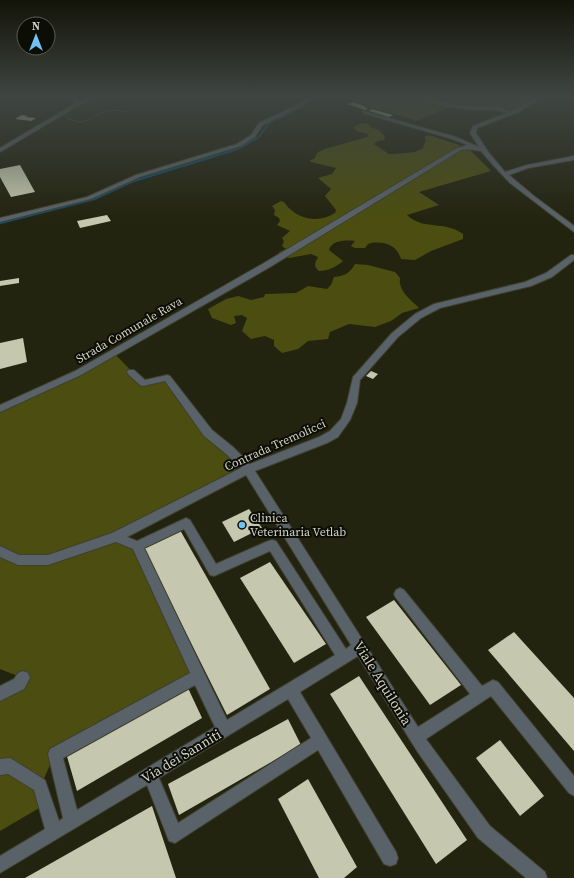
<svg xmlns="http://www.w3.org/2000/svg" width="574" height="878" font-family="'Source Serif 4',serif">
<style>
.green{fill:#474a22}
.forest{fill:#4b4e10}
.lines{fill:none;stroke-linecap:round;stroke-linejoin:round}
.stream-far1{stroke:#0f4f70;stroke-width:2}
.stream{stroke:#0f4f70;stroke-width:2.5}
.building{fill:#c5c8af}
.minor-casing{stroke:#3f402d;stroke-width:2}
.path{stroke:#7b7c6c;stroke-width:1;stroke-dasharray:1 1;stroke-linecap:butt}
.minor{fill:#596269;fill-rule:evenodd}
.poi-dot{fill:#6fc2f4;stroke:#0c0d05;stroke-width:1.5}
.labels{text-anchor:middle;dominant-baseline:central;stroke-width:4;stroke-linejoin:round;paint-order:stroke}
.street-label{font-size:12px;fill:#d2d3c6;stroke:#0c0d05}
.poi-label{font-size:12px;fill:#d2d3c6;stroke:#0c0d05;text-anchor:start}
.near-street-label{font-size:14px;fill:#d2d3c6;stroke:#0c0d05}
</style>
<rect width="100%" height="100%" fill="#232410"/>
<g class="green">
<polygon points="366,95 399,95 446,108 417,121 350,100"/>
<path d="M403 95H541C506 125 442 106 403 95Z"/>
</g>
<g class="forest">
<path d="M362 123 369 124 370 127 379 130 385 137 384 140 378 141 374 144 389 154H394L415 152 423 148 426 140 424 137 429 135 468 148 491 171 419 192 439 205 407 215C424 231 444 220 463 234V239L431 251 415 260 401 259C397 244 381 240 368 244L365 248H355L351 246 355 241C346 240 332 240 329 250L343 261C336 267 328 271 319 271 313 266 315 263 318 257L311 254 289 258 280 255 279 252 286 249 282 246 284 241 282 238 290 231 277 225 280 221 279 218 274 215 275 210 272 206 281 201C286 202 286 206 290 209 303 221 321 222 335 213L336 210 325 196 331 189 318 178 332 174 336 168 311 162 310 160 314 159 318 152 325 149 367 137 368 134 357 131 353 127Z"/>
<path d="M355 264 368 265 395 272 400 278C398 291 410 299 419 308L402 313 391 321 375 327 349 324 330 332 328 339 308 341 298 349 282 353 274 346V340L265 336 251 339 242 331 247 318 242 315 234 316 236 323 231 325 212 318 208 309 226 299 238 296 251 300 264 297 265 294 296 293 308 286 327 289 331 285 334 277C345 276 350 273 355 264Z"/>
<polygon points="114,353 143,383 167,378 186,402 248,469 116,537 137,546 198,675 55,754 41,785 46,804 0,831 0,693 23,678 0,669 0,409"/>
</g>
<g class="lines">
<polyline class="stream-far1" points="131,182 238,149 259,137 269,123 296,110 318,95"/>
<polyline class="stream" points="0,223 94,199 133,181"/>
</g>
<g class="building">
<polygon points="353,102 364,106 368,109 365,110 347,104"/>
<polygon points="372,109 393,115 389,117 369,111"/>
<polygon points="22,115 28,116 25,117 36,118 31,121 15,119"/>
<polygon points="20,165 35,192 11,197 0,177 0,169"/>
<polygon points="107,215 111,221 80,228 77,221"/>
<polygon points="19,278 19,283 0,286 0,281"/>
<polygon points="23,338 27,362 0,369 0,343"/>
<polygon points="371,371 378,374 373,379 366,376"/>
<polygon points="249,509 262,528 234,542 222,522"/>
<polygon points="180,530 270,689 227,715 143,547"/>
<polygon points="270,562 326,644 294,663 240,578"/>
<polygon points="394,600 461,685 430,705 366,617"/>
<polygon points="514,632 574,698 574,751 488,650"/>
<polygon points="359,676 467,840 436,864 330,694"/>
<polygon points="187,686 202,718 77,791 66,753"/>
<polygon points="288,719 301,745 179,815 168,784"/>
<polygon points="500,740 544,796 520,816 476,758"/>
<polygon points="308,779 357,867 344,878 319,878 278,799"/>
<polygon points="152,806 176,878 25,878"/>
</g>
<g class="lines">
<g class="minor-casing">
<g id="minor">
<polygon points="72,95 76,95 78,102 95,95 100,95 78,106 0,152 0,148 74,104"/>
<polygon points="311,95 316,95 303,106 263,125 255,137 241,146 140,177 91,199 0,222 0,218 87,197 136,175 237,144 251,135 259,123 299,104"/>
<path d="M416 95C425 95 434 100 443 102 465 108 490 103 511 111L541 95H546L519 112 477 128 476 133 489 153 505 172 527 165 574 156V160L528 168 509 175 534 196 569 222 574 226V232L510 183 493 165 481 151 468 149 461 150 270 267 81 375 0 412V405L75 371 264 263 457 148 468 145 452 139 363 113V111L456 137 479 147 470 133 473 126 507 113C497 109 487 110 476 110 459 109 428 106 416 95Z"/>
<path d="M571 255H574V260L552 277 531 286 440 308 421 318 398 337 360 380 357 403 350 420 338 437 327 443 255 471 418 727 470 694 396 598 394 594 396 590 400 588 404 590 482 686 493 680 498 682 574 776V796L569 793 491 696 426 739 490 826 545 872 547 878H526L478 838 417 751 358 656 300 692 396 852 398 858 396 864 390 866 384 864 318 750 175 843 169 841 147 785 0 873V856L45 829 34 790 8 774 0 775V759L10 758 15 761 45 780 59 821 63 818 48 754 50 749 190 673 133 549 116 542 48 565H18L0 557V546L19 555H48L112 533 241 468 225 453 204 436 165 381 143 386 140 385 128 374 127 372 128 370H134L145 380 167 375 170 376 212 430 233 447 250 464 319 437 330 431 341 419 347 403 353 377 392 333 415 314 434 304 525 282 546 273ZM246 475 351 645 346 649 276 541 272 540 268 541 216 564 190 520 186 518 137 541 127 537ZM184 529 210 575 214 576 270 551 335 655 227 720 144 548ZM195 685 215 727 77 810 63 758ZM288 699 311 738 178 823 159 778Z"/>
<polygon points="23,671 28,673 30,678 24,689 0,701 0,686 14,679 18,673"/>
</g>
</g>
<path class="path" d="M68 118C86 128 90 115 107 111 113 109 120 111 126 112"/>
<use href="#minor" class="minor"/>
</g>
<linearGradient id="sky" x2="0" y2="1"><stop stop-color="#131409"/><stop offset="0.44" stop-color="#3f4542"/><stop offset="1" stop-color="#3f4542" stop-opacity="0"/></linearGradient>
<rect width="574" height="218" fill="url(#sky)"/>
<circle class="poi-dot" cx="242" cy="525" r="4"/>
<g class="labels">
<g class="street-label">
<text transform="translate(129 330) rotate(-30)">Strada Comunale Rava</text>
<text transform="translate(275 445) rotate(-24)">Contrada Tremolicci</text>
</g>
<g class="poi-label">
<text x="250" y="518">Clinica<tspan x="250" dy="14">Veterinaria Vetlab</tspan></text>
</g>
<g class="near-street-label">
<text transform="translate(383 683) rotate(58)">Viale Aquilonia</text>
<text transform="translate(181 756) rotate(-31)">Via dei Sanniti</text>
</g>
</g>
<g transform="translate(36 36)"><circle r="19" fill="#0c0d05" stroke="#5b5c52"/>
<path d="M0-3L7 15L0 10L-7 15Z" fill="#6fc2f4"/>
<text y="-6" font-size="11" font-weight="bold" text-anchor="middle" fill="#d2d3c6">N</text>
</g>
</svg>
